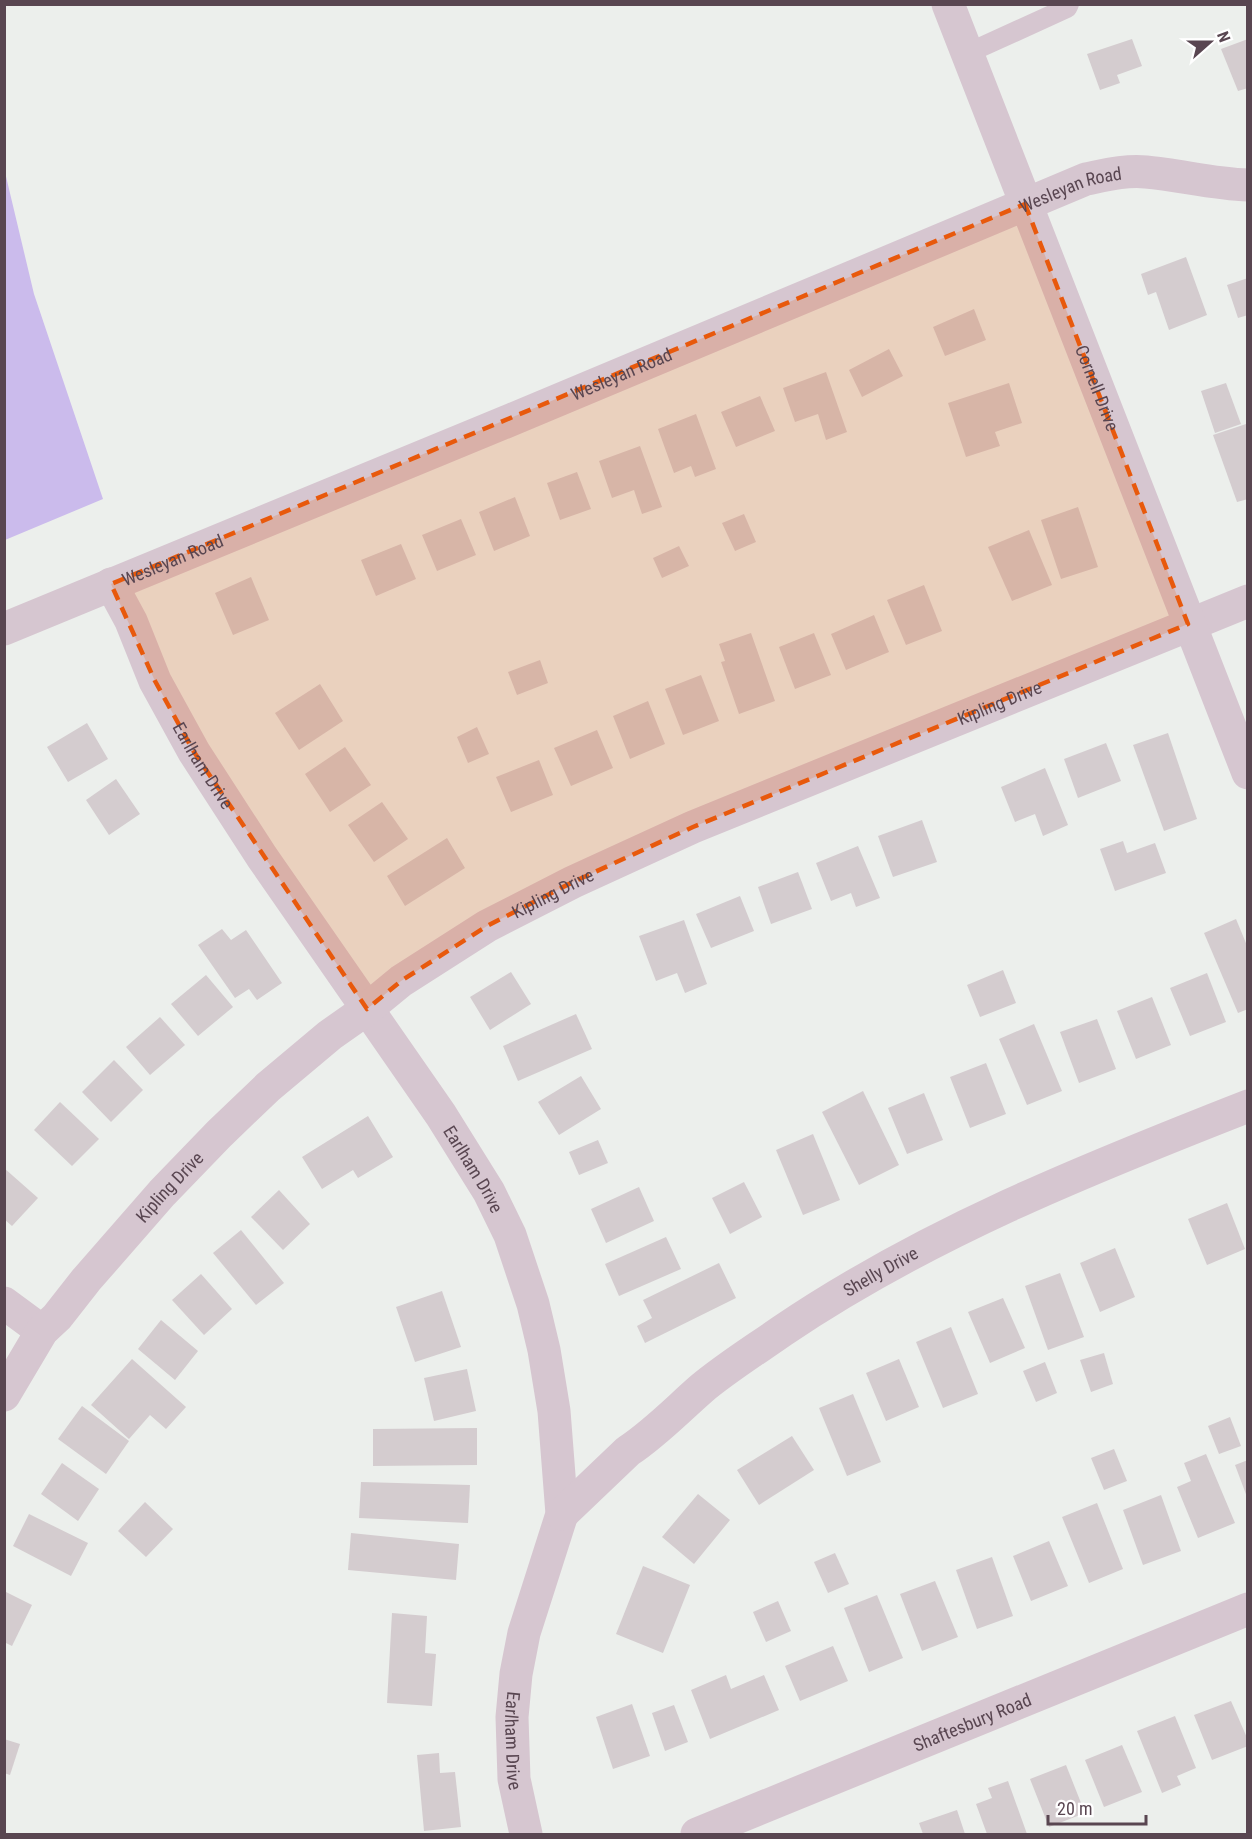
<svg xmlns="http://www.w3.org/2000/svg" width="1252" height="1839" font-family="'Roboto Condensed',sans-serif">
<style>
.green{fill:#cbbbec}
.building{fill:#d4cccf}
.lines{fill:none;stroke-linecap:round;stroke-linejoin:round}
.service{stroke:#d6c6d0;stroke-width:20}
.minor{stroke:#d6c6d0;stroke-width:33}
.tertiary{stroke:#d6c6d0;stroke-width:33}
.marked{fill:#e8590c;fill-opacity:0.2;stroke:#e8590c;stroke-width:4.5;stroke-dasharray:12 8;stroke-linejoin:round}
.labels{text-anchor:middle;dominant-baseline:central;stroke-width:4.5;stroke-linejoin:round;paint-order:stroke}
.street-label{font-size:18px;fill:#594651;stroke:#fff}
</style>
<rect width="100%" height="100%" fill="#ecefec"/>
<polygon class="green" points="4,168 34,294 103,499 5,540"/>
<g class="building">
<polygon points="1132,39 1142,66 1117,75 1120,83 1100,90 1087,54"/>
<polygon points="1248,39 1248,88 1238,91 1221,49"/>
<polygon points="1186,257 1207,315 1169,330 1156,292 1148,295 1141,274"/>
<polygon points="1248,278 1248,315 1238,318 1227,285"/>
<polygon points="974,309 986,340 945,356 933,327"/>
<polygon points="889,349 903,376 862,397 849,370"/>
<polygon points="826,372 847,432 826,440 818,414 795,422 783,388"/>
<polygon points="1009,383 1022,423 995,432 1000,446 966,457 948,403"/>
<polygon points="1226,383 1241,424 1215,433 1201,391"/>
<polygon points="760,396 775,431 736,447 721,412"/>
<polygon points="696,414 716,469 695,477 691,466 674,473 658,429"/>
<polygon points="1246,424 1248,499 1237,502 1213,435"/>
<polygon points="640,446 662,507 642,514 634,490 612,498 599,461"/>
<polygon points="577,472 591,509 560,520 547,483"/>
<polygon points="515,497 530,536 494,551 479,512"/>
<polygon points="1078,507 1098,567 1061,579 1041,520"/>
<polygon points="744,514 756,542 735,551 722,523"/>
<polygon points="461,519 476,555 437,571 422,535"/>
<polygon points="1029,530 1052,585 1012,601 988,547"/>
<polygon points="401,544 416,579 376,596 361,560"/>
<polygon points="679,546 689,566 662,578 653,558"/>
<polygon points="251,577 269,620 233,635 215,593"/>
<polygon points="924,585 942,631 906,645 887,600"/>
<polygon points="874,615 889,652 846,670 831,634"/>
<polygon points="751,633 775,701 739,714 721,662 725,661 719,644"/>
<polygon points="814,633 831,675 795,689 779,647"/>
<polygon points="540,660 548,683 517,695 508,672"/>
<polygon points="701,675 719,721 683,735 665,689"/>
<polygon points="320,684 343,721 299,750 275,713"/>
<polygon points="648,701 665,744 630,759 613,716"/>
<polygon points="87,723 108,759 68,782 47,747"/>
<polygon points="477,727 489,754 468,763 457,737"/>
<polygon points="597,730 613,768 571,786 554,748"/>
<polygon points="1168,733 1197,819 1164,831 1133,745"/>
<polygon points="1106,743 1121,781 1078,798 1064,759"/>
<polygon points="345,747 371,785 330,812 305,774"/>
<polygon points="539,760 553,795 511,812 496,777"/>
<polygon points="1045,768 1068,825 1043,836 1035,814 1015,822 1001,787"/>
<polygon points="116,779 140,814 109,835 86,800"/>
<polygon points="382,802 408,839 374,862 348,825"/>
<polygon points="922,820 937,862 893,877 878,836"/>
<polygon points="447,838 465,868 405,906 387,876"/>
<polygon points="1123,841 1127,853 1155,843 1166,873 1115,891 1100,849"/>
<polygon points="858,846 880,898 856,907 851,893 831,901 816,863"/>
<polygon points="798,872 812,909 771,924 758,887"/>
<polygon points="740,896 754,931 711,948 696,914"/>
<polygon points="1236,919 1248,948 1248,1009 1238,1013 1204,933"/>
<polygon points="684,920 707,984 685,993 677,973 656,981 639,936"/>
<polygon points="222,929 231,940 246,930 282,983 257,1000 249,989 235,998 198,945"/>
<polygon points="1003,970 1016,1003 980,1017 967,985"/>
<polygon points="511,972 531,1004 490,1030 470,997"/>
<polygon points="1207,973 1226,1022 1190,1036 1170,988"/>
<polygon points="206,975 233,1007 198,1036 171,1004"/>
<polygon points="1152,997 1171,1045 1136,1059 1117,1011"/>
<polygon points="576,1014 592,1049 518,1081 503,1046"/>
<polygon points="160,1017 185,1045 150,1075 126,1047"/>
<polygon points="1097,1019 1116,1069 1079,1083 1060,1032"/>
<polygon points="1034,1024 1062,1091 1027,1105 999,1039"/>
<polygon points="114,1060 143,1090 111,1122 82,1092"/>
<polygon points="986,1063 1006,1114 970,1128 950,1077"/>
<polygon points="581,1076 601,1109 559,1135 538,1102"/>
<polygon points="863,1091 899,1165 859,1185 822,1112"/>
<polygon points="924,1093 943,1140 907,1154 888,1108"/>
<polygon points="60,1102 99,1139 72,1166 34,1130"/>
<polygon points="368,1116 393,1157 358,1178 353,1170 322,1189 302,1157"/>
<polygon points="813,1134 840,1200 803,1215 776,1150"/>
<polygon points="598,1140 608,1163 579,1175 569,1152"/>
<polygon points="4,1168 38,1198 12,1226 4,1219"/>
<polygon points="744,1182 762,1217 730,1234 712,1198"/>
<polygon points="639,1187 654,1221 606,1243 591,1209"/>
<polygon points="279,1190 310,1224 283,1250 251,1217"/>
<polygon points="1227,1203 1245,1249 1207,1265 1188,1219"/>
<polygon points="241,1230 284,1283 256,1305 213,1253"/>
<polygon points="666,1237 681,1269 619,1296 605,1264"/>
<polygon points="1115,1248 1135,1297 1100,1312 1080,1263"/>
<polygon points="719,1263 736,1298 645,1343 637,1326 652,1318 643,1300"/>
<polygon points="1060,1273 1084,1337 1048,1350 1025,1286"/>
<polygon points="201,1274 232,1309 204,1335 172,1300"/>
<polygon points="442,1291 461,1347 415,1362 396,1307"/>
<polygon points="1003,1298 1025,1348 990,1363 968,1312"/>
<polygon points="161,1320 198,1351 175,1380 138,1349"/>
<polygon points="951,1327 978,1394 943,1408 916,1342"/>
<polygon points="1104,1353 1113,1384 1091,1392 1080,1360"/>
<polygon points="132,1359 186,1407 166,1429 150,1415 129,1439 91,1405"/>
<polygon points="899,1359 919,1407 886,1421 866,1373"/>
<polygon points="1045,1362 1057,1393 1036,1402 1023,1371"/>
<polygon points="467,1369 476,1411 434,1421 424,1378"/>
<polygon points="853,1394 881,1462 847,1476 819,1408"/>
<polygon points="82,1406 129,1441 106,1474 58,1439"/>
<polygon points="1230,1417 1241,1446 1219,1454 1208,1426"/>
<polygon points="477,1428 477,1465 373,1466 373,1429"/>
<polygon points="792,1436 814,1470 759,1505 737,1470"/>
<polygon points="1114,1449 1127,1481 1104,1490 1091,1458"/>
<polygon points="1206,1454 1235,1523 1198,1538 1177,1487 1191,1481 1184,1463"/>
<polygon points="1248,1460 1248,1497 1247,1497 1235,1465"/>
<polygon points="62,1463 99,1489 78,1521 41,1494"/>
<polygon points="361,1482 470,1485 468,1523 359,1518"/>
<polygon points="698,1494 730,1520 694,1564 662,1537"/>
<polygon points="1161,1495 1181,1551 1143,1565 1123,1510"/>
<polygon points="145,1502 173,1529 146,1557 118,1531"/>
<polygon points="1097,1503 1123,1569 1089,1583 1062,1517"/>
<polygon points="29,1514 88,1543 71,1576 13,1546"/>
<polygon points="351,1533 459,1544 456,1580 348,1570"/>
<polygon points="1049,1541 1068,1586 1031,1601 1013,1556"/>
<polygon points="835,1553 849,1584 828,1593 814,1562"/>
<polygon points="992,1557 1013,1616 977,1629 956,1570"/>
<polygon points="643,1566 690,1585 663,1653 616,1634"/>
<polygon points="935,1581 958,1637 922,1651 900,1594"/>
<polygon points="4,1591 32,1605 12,1646 4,1642"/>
<polygon points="877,1595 903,1658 869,1672 844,1608"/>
<polygon points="778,1601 791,1631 766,1642 753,1612"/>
<polygon points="392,1613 427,1616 425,1653 436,1654 432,1706 387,1703"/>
<polygon points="833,1646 848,1681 800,1701 785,1666"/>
<polygon points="726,1675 731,1689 764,1675 779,1710 710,1739 691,1690"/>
<polygon points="1231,1701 1248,1740 1248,1746 1212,1760 1194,1715"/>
<polygon points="632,1704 650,1756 613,1769 596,1717"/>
<polygon points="674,1705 688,1742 665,1751 652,1713"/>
<polygon points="1175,1716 1196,1768 1177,1776 1181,1785 1162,1793 1137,1731"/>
<polygon points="4,1739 20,1744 10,1775 4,1773"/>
<polygon points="1122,1745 1142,1792 1104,1807 1085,1760"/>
<polygon points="439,1753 440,1773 455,1772 461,1827 424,1831 417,1755"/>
<polygon points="1066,1765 1085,1813 1049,1827 1030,1779"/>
<polygon points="1008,1781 1027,1834 987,1834 976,1804 992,1798 988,1788"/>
<polygon points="957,1810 965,1834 923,1834 919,1823"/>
</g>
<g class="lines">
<polyline class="service" points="968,53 1067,8 1069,4"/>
<g class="minor">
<path id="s1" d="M111 584 131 621 155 681 194 752 262 857 441 1115 489 1192 510 1235 533 1304 544 1350 554 1411 562 1514 524 1633 516 1674 512 1717 514 1779 526 1834"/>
<path id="s2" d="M4 629 513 419 1086 179C1106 175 1126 170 1146 172 1180 175 1213 184 1248 185"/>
<polyline points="4,1303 42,1331"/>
<path id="s3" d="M4 1395 42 1331 57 1317 86 1280 162 1193 219 1134 268 1087 330 1035 367 1009 401 981 487 926 573 882 693 827 1248 601"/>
<path id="s4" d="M562 1514 628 1451C654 1434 677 1410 701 1389 726 1368 755 1350 782 1331 925 1234 1087 1169 1248 1106"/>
<path id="s5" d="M697 1834 1248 1609"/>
</g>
<path class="tertiary" id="s6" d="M948 4 1248 773"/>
</g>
<path class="marked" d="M1025 204 1188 624 693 827 573 882 487 926 401 981 367 1009 194 752 155 681 111 584Z"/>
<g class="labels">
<g class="street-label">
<text stroke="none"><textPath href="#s2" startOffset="1154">Wesleyan Road</textPath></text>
<text stroke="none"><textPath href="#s2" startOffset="668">Wesleyan Road</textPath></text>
<text stroke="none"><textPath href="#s6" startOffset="412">Cornell Drive</textPath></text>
<text stroke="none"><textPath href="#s2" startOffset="182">Wesleyan Road</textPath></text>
<text stroke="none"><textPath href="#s3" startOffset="1239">Kipling Drive</textPath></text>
<text stroke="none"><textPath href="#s1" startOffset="204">Earlham Drive</textPath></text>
<text stroke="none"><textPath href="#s3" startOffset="753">Kipling Drive</textPath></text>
<text stroke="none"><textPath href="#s1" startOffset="690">Earlham Drive</textPath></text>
<text stroke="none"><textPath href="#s3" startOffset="267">Kipling Drive</textPath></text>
<text stroke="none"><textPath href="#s4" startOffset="402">Shelly Drive</textPath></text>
<text stroke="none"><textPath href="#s5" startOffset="297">Shaftesbury Road</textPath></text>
<text stroke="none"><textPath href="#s1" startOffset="1284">Earlham Drive</textPath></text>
</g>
</g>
<rect width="1252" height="1839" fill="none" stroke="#594651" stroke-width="12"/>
<g transform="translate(1210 42) rotate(69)" stroke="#ffffff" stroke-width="4.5" paint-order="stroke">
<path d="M0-4.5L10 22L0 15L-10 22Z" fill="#594651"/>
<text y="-9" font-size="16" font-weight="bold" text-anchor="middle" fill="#594651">N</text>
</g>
<path d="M1048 1815v9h98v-9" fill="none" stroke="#594651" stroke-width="3"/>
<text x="1057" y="1815" font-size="18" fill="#594651" stroke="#ffffff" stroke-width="4.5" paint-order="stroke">20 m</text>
</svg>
